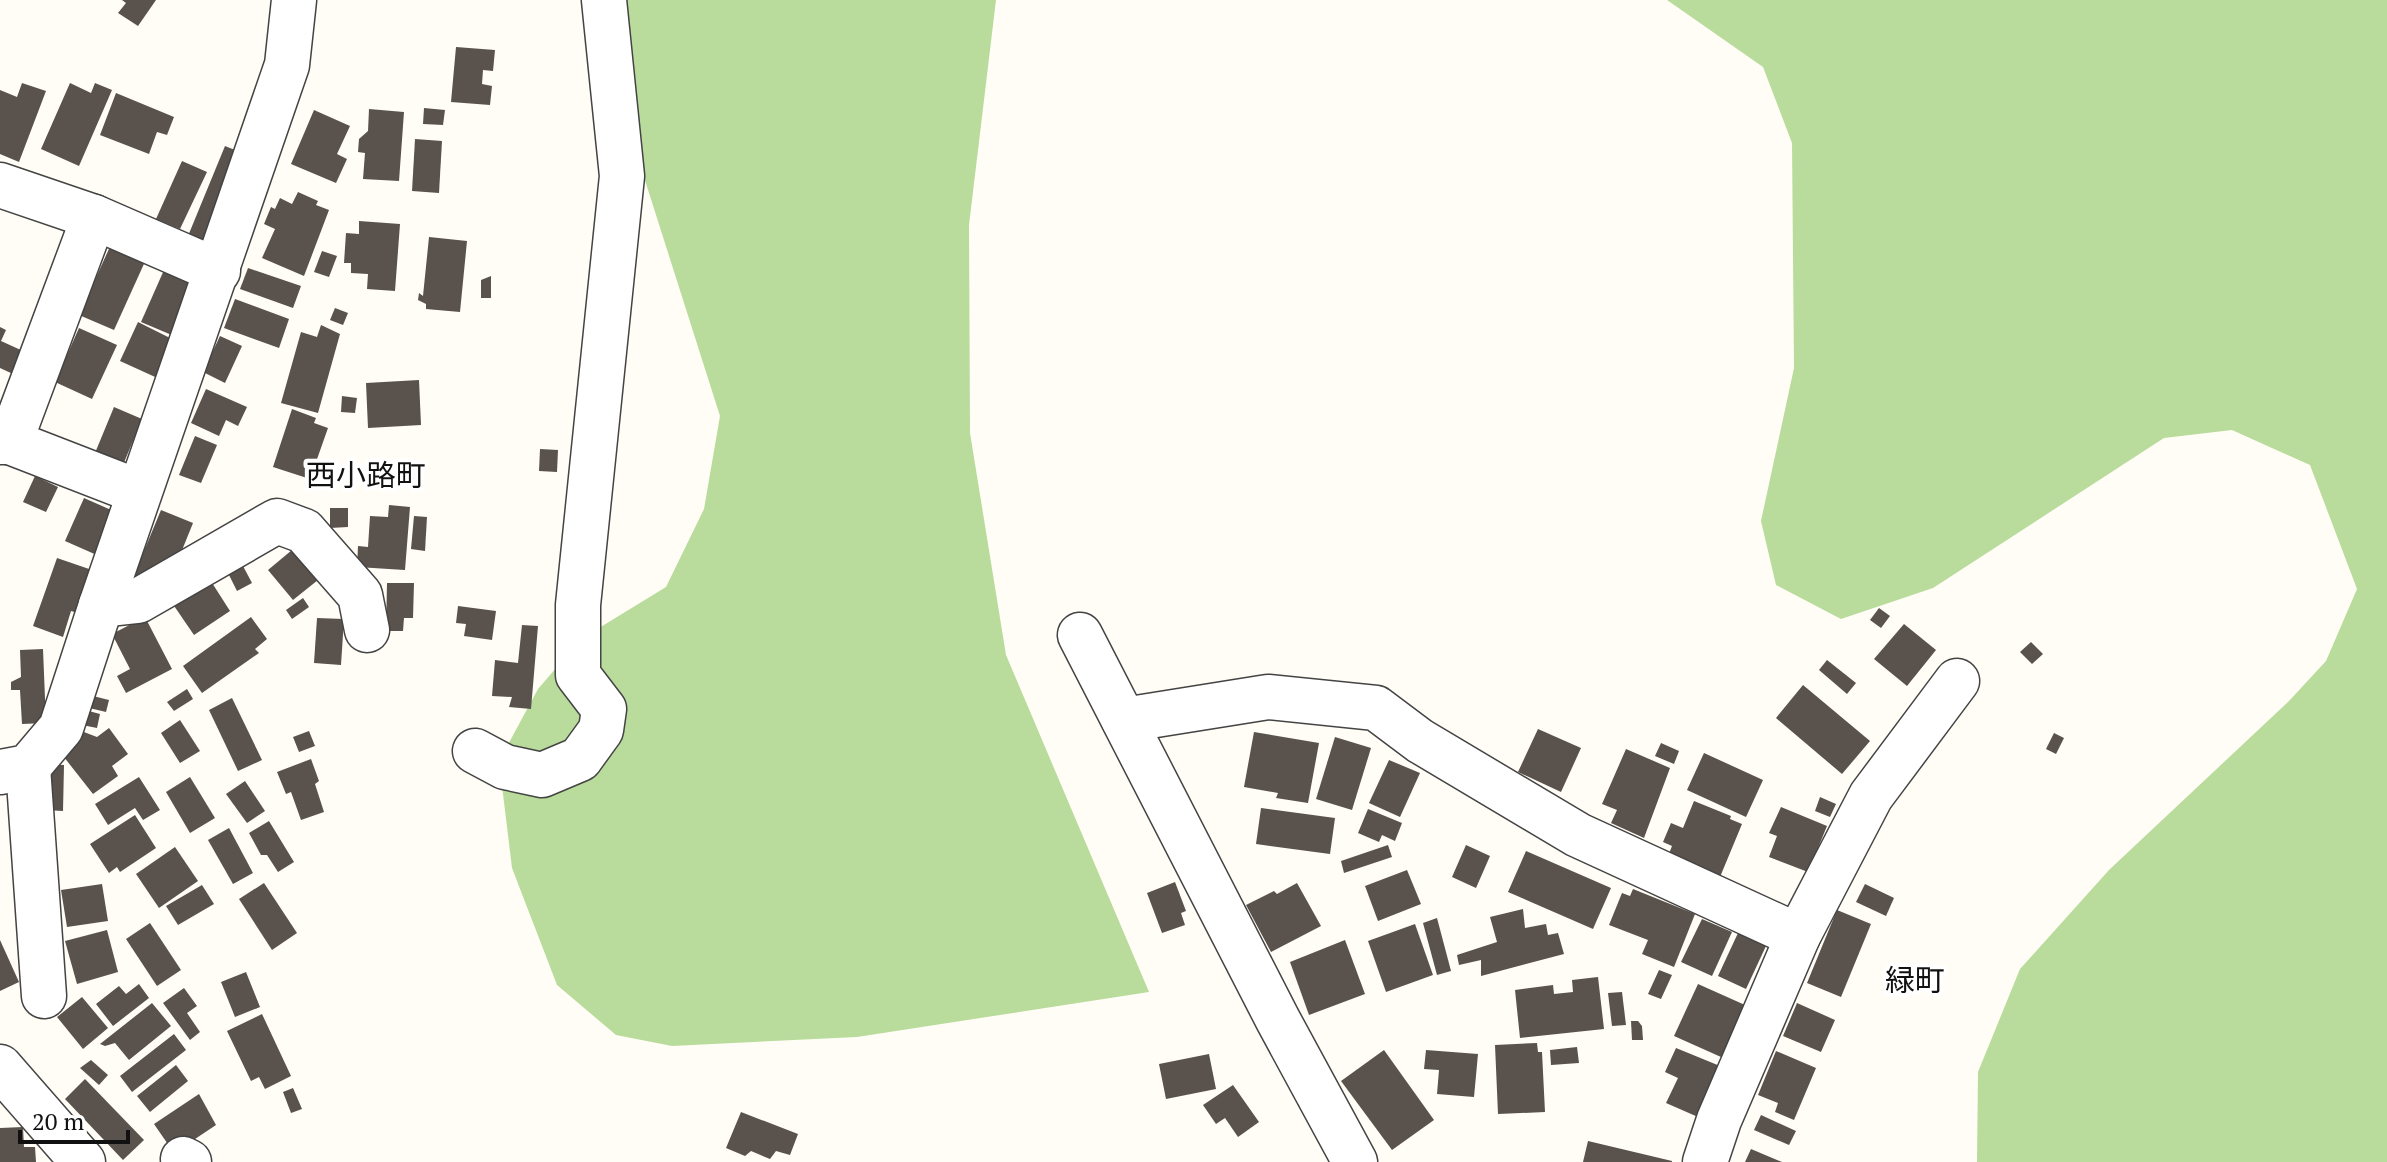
<svg xmlns="http://www.w3.org/2000/svg" width="2387" height="1162" font-family="'PT Serif','Noto Sans JP',serif">
<style>
.forest{fill:#b9dc9c}
.building{fill:#5a524d}
.lines{fill:none;stroke-linecap:round;stroke-linejoin:round}
.minor-casing{stroke:#444;stroke-width:47}
.minor{stroke:#fff;stroke-width:44}
.labels{text-anchor:middle;dominant-baseline:central;stroke-width:8;stroke-linejoin:round;paint-order:stroke}
.neighbourhood-label{font-size:30px;fill:#111;stroke:#fff}
</style>
<rect width="100%" height="100%" fill="#fffdf5"/>
<g class="forest">
<polygon points="608,0 996,0 969,225 970,433 1006,655 1149,992 857,1037 672,1046 616,1035 557,985 512,868 499,761 538,689 581,639 666,587 704,509 720,416 607,61"/>
<polygon points="1667,0 2387,0 2387,1162 1977,1162 1978,1072 2020,969 2109,870 2289,701 2326,661 2357,589 2310,465 2232,430 2164,438 1933,588 1841,619 1776,585 1761,521 1794,368 1792,143 1763,67"/>
</g>
<g class="building">
<polygon points="122,0 156,0 138,26 118,13 126,3"/>
<polygon points="456,47 495,50 493,71 483,70 482,84 492,86 490,105 451,102"/>
<polygon points="22,83 46,91 19,162 0,154 0,90 17,97"/>
<polygon points="70,83 91,93 95,83 112,90 79,166 41,149"/>
<polygon points="116,93 174,117 167,135 157,132 149,154 100,135"/>
<polygon points="424,108 445,110 443,125 423,124"/>
<polygon points="369,109 404,112 399,181 363,179 365,153 358,152 359,139 368,131"/>
<polygon points="314,110 350,126 337,154 347,159 336,183 291,164"/>
<polygon points="415,139 442,141 439,193 412,191"/>
<polygon points="225,146 245,154 209,244 188,236"/>
<polygon points="182,161 207,172 180,229 156,219"/>
<polygon points="298,192 318,201 316,205 329,210 304,276 262,258 275,229 264,224 271,207 275,209 280,198 292,204"/>
<polygon points="359,221 400,224 395,291 367,289 368,274 351,273 351,263 344,263 346,233 359,234"/>
<polygon points="429,237 467,241 460,312 426,309 426,304 418,300 419,293 423,296"/>
<polygon points="113,240 148,255 114,330 79,315"/>
<polygon points="322,251 337,256 329,277 314,272"/>
<polygon points="248,268 301,286 293,308 240,289"/>
<polygon points="164,270 197,285 174,336 141,322"/>
<polygon points="491,276 491,298 481,298 481,280"/>
<polygon points="235,299 289,319 279,348 224,328"/>
<polygon points="335,308 348,313 343,325 330,320"/>
<polygon points="138,322 180,343 164,381 120,361"/>
<polygon points="321,325 340,334 318,413 281,403 301,332 317,337"/>
<polygon points="0,327 6,330 1,341 23,351 13,374 0,368"/>
<polygon points="79,328 117,345 92,399 55,382"/>
<polygon points="220,336 242,346 225,383 203,372"/>
<polygon points="419,380 421,425 368,428 366,383"/>
<polygon points="206,389 247,407 238,426 226,420 219,436 191,423"/>
<polygon points="342,396 357,398 355,413 341,412"/>
<polygon points="114,407 142,419 123,465 95,453"/>
<polygon points="292,409 316,418 314,423 328,428 310,479 273,467"/>
<polygon points="195,436 217,445 201,483 179,475"/>
<polygon points="540,449 558,450 557,472 539,471"/>
<polygon points="35,476 58,487 46,512 23,502"/>
<polygon points="84,498 118,513 99,556 65,541"/>
<polygon points="389,505 410,507 405,570 357,567 358,546 368,547 370,516 388,517"/>
<polygon points="330,508 348,508 348,527 330,528"/>
<polygon points="161,510 193,523 174,570 152,582 134,575"/>
<polygon points="414,516 427,517 425,551 411,549"/>
<polygon points="298,545 323,576 293,600 268,570"/>
<polygon points="57,558 92,570 78,613 71,611 63,637 33,626"/>
<polygon points="243,566 252,583 237,591 228,573"/>
<polygon points="207,575 230,611 194,635 170,600"/>
<polygon points="387,583 414,583 413,618 404,618 403,631 386,631"/>
<polygon points="303,598 309,607 292,619 286,610"/>
<polygon points="458,606 496,611 492,640 464,636 466,624 456,623"/>
<polygon points="1879,608 1890,616 1881,628 1870,620"/>
<polygon points="145,617 172,669 126,693 117,676 130,669 112,634"/>
<polygon points="251,617 267,639 255,649 259,653 202,693 183,666"/>
<polygon points="317,618 344,619 341,665 314,663"/>
<polygon points="1904,624 1936,650 1907,686 1874,659"/>
<polygon points="522,625 538,626 531,709 509,707 512,697 492,696 495,660 518,663"/>
<polygon points="2031,642 2043,654 2032,664 2020,652"/>
<polygon points="43,649 46,723 22,724 20,690 11,690 11,682 21,677 20,650"/>
<polygon points="1827,660 1856,683 1847,694 1819,670"/>
<polygon points="1803,685 1870,741 1842,774 1776,718"/>
<polygon points="187,689 193,699 174,711 167,702"/>
<polygon points="89,695 109,700 106,712 85,707"/>
<polygon points="232,698 262,760 238,771 209,710"/>
<polygon points="85,710 100,714 97,728 82,725"/>
<polygon points="180,720 200,751 180,763 161,733"/>
<polygon points="109,728 128,754 112,766 118,776 93,794 60,752 76,729 97,737"/>
<polygon points="1538,729 1581,748 1561,792 1518,772"/>
<polygon points="309,731 315,746 299,752 293,737"/>
<polygon points="1254,732 1319,743 1308,803 1276,798 1278,793 1244,787"/>
<polygon points="2054,733 2064,738 2056,754 2046,749"/>
<polygon points="1335,737 1371,748 1352,810 1316,799"/>
<polygon points="1661,743 1679,751 1674,764 1655,756"/>
<polygon points="1626,749 1670,768 1644,838 1611,823 1617,810 1602,804"/>
<polygon points="1704,753 1763,780 1746,817 1687,790"/>
<polygon points="311,759 319,781 315,784 324,812 301,820 291,792 286,794 277,772"/>
<polygon points="1389,760 1420,773 1400,817 1369,803"/>
<polygon points="46,764 64,765 63,811 45,810"/>
<polygon points="139,777 160,810 143,820 135,808 108,825 95,804"/>
<polygon points="190,777 215,818 190,833 166,792"/>
<polygon points="245,781 265,811 247,823 226,794"/>
<polygon points="1820,797 1836,804 1830,817 1815,811"/>
<polygon points="1694,801 1731,816 1730,819 1742,824 1720,877 1668,856 1672,846 1663,842 1671,823 1683,828"/>
<polygon points="1781,807 1827,826 1808,872 1769,857 1777,836 1769,833"/>
<polygon points="1261,808 1335,818 1330,854 1256,844"/>
<polygon points="1368,809 1402,823 1395,841 1382,835 1379,842 1358,833"/>
<polygon points="135,815 156,848 120,872 117,867 109,873 90,844"/>
<polygon points="269,821 294,862 278,872 267,855 261,855 249,833"/>
<polygon points="229,828 253,873 233,884 208,840"/>
<polygon points="1388,845 1392,857 1344,873 1341,861"/>
<polygon points="1466,845 1490,856 1476,888 1452,877"/>
<polygon points="175,847 198,881 159,908 136,874"/>
<polygon points="1526,851 1611,888 1593,929 1508,892"/>
<polygon points="1407,870 1421,904 1378,921 1365,886"/>
<polygon points="1175,882 1186,911 1181,913 1185,925 1162,933 1147,893"/>
<polygon points="264,883 297,933 272,950 239,899"/>
<polygon points="1297,883 1321,926 1271,952 1246,905 1274,891 1277,894"/>
<polygon points="102,884 108,921 67,927 61,890"/>
<polygon points="1865,884 1894,898 1886,916 1856,902"/>
<polygon points="202,885 214,904 178,925 166,906"/>
<polygon points="1633,889 1695,914 1674,967 1642,954 1648,940 1609,925 1622,893 1630,896"/>
<polygon points="1523,909 1525,928 1546,924 1548,935 1558,933 1564,954 1481,976 1481,960 1459,965 1457,955 1497,942 1490,917"/>
<polygon points="1837,910 1871,924 1841,997 1807,983"/>
<polygon points="1437,918 1451,971 1437,975 1423,923"/>
<polygon points="1702,919 1732,932 1712,976 1681,962"/>
<polygon points="150,923 181,970 157,986 126,939"/>
<polygon points="1415,924 1433,975 1386,992 1368,941"/>
<polygon points="107,930 118,972 77,984 65,941"/>
<polygon points="1738,933 1766,946 1746,989 1718,976"/>
<polygon points="0,940 19,982 0,991"/>
<polygon points="1345,940 1365,994 1309,1015 1290,962"/>
<polygon points="1659,970 1672,975 1661,999 1648,994"/>
<polygon points="246,972 260,1007 235,1017 221,982"/>
<polygon points="1598,977 1604,1029 1520,1038 1515,990 1553,985 1554,994 1573,992 1572,980"/>
<polygon points="139,984 149,998 113,1026 96,1004 119,986 126,994"/>
<polygon points="1698,984 1745,1005 1721,1057 1674,1036"/>
<polygon points="184,988 197,1006 187,1013 200,1032 190,1040 163,1003"/>
<polygon points="1622,992 1626,1025 1612,1026 1608,993"/>
<polygon points="82,997 108,1028 83,1049 57,1017"/>
<polygon points="152,1003 171,1026 129,1060 115,1043 105,1046 100,1044"/>
<polygon points="1797,1003 1835,1020 1821,1052 1783,1036"/>
<polygon points="262,1014 291,1076 265,1089 259,1077 251,1081 227,1031"/>
<polygon points="1631,1021 1638,1021 1642,1026 1643,1040 1632,1040"/>
<polygon points="174,1034 186,1050 132,1092 120,1076"/>
<polygon points="1537,1043 1538,1052 1542,1052 1545,1112 1498,1114 1495,1045"/>
<polygon points="1577,1047 1579,1063 1551,1065 1550,1050"/>
<polygon points="1676,1048 1720,1066 1698,1117 1666,1103 1678,1078 1665,1072"/>
<polygon points="1384,1050 1434,1120 1392,1150 1341,1081"/>
<polygon points="1426,1050 1478,1054 1474,1097 1437,1094 1439,1070 1424,1069"/>
<polygon points="1776,1051 1816,1068 1794,1120 1775,1112 1778,1103 1758,1095"/>
<polygon points="1209,1054 1216,1089 1166,1099 1159,1064"/>
<polygon points="91,1060 108,1075 99,1085 80,1068"/>
<polygon points="176,1065 188,1081 150,1112 137,1096"/>
<polygon points="85,1079 144,1140 123,1160 65,1099"/>
<polygon points="1233,1085 1259,1122 1238,1137 1225,1118 1216,1124 1203,1105"/>
<polygon points="293,1088 302,1109 291,1113 283,1092"/>
<polygon points="199,1094 216,1125 174,1153 154,1124"/>
<polygon points="741,1112 798,1134 790,1155 776,1151 770,1159 751,1151 745,1156 726,1148"/>
<polygon points="1761,1115 1796,1131 1789,1145 1754,1130"/>
<polygon points="23,1127 24,1147 35,1147 36,1162 0,1162 0,1128"/>
<polygon points="1588,1141 1672,1161 1672,1162 1583,1162"/>
<polygon points="1751,1149 1782,1162 1745,1162"/>
</g>
<g class="lines">
<g class="minor-casing">
<g id="minor">
<polyline points="0,185 94,217 218,271"/>
<polyline points="0,442 10,442 94,217"/>
<polyline points="10,442 139,492"/>
<polyline points="101,605 138,601 277,521 304,531 360,595 367,630"/>
<polyline points="1080,635 1278,1020 1355,1162"/>
<polyline points="1124,720 1268,697 1376,708 1420,741 1578,835 1798,936"/>
<polyline points="475,751 505,767 542,775 580,759 601,730 604,709 578,675 578,605 622,176 604,0"/>
<polyline points="28,767 44,996"/>
<polyline points="0,772 28,767 61,728 101,605 287,65 294,0"/>
<polyline points="0,1067 83,1162"/>
<polyline points="183,1159 189,1162"/>
<polyline points="1705,1162 1719,1120 1798,936 1871,796 1957,681"/>
</g>
</g>
<use href="#minor" class="minor"/>
</g>
<g class="labels">
<g class="neighbourhood-label">
<text x="366" y="475">西小路町</text>
<text x="1915" y="980">緑町</text>
</g>
</g>
<path d="M20 1130v12h108v-12" fill="none" stroke="#111111" stroke-width="4"/>
<text x="32" y="1130" font-size="24" fill="#111111" stroke="#ffffff" stroke-width="6" paint-order="stroke">20 m</text>
</svg>
